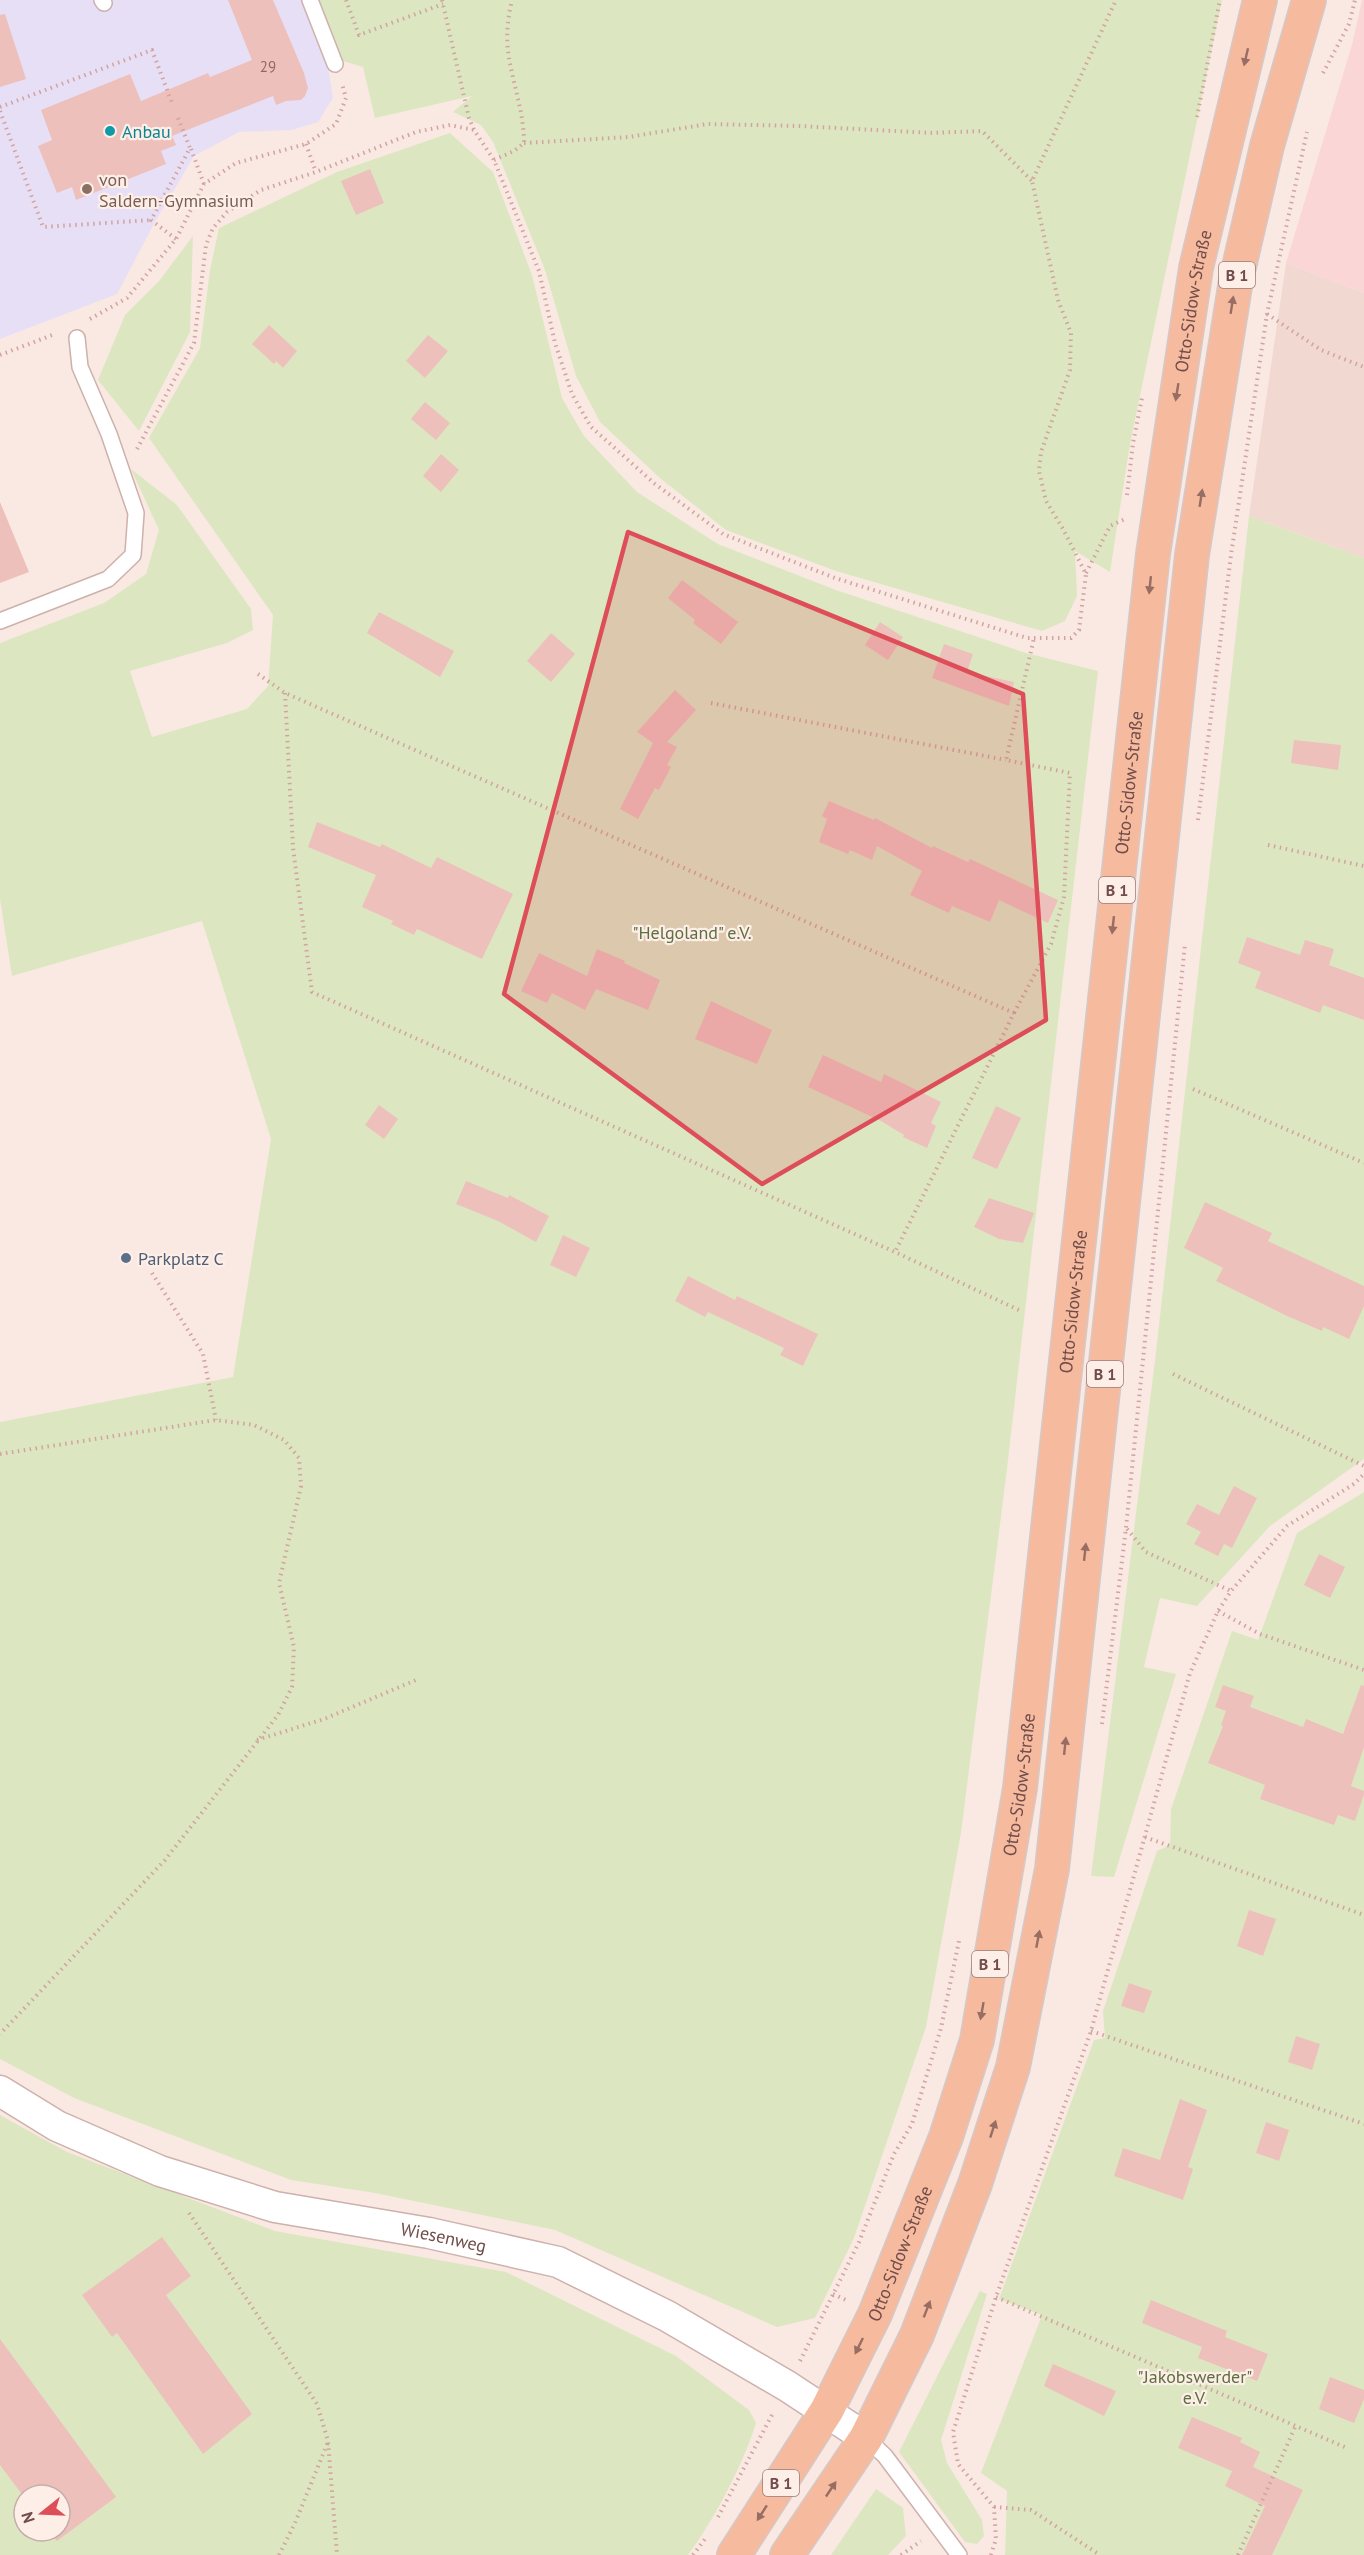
<svg xmlns="http://www.w3.org/2000/svg" width="1364" height="2555" font-family="'PT Sans',sans-serif">
<style>
.residential{fill:#f1d9d1}
.commercial{fill:#fad6d6}
.education{fill:#e7dff6}
.green{fill:#dce7c2;fill-rule:evenodd}
.building{fill:#eec0bb}
.lines{fill:none;stroke-linecap:round;stroke-linejoin:round}
.lane-casing{stroke:#cdb1ac;stroke-width:18}
.street-casing{stroke:#cdb1ac;stroke-width:33}
.primary-casing{stroke:#d4c9c9;stroke-width:36}
.path{stroke:#d2a39f;stroke-width:4;stroke-dasharray:1.5 4.5;stroke-linecap:butt}
.lane{stroke:#fff;stroke-width:15}
.street{stroke:#fff;stroke-width:30}
.primary{stroke:#f6ba9e;stroke-width:33}
.oneway{fill:#986d63}
.marked{fill:#dd4e59;fill-opacity:0.2;stroke:#dd4e59;stroke-width:4.5;stroke-linejoin:round}
.culture-dot{fill:#0f9aa8;stroke:#feeee8;stroke-width:2}
.education-dot{fill:#8d6e63;stroke:#feeee8;stroke-width:2}
.service-dot{fill:#5c6f8a;stroke:#feeee8;stroke-width:2}
.labels{text-anchor:middle;dominant-baseline:central;stroke-width:4.5;stroke-linejoin:round;paint-order:stroke}
.number-label{font-size:15px;fill:#906966}
.shield{fill:#feeee8;stroke:#9b7d79;stroke-width:1.5}
.shield-label{font-size:16px;font-weight:bold;fill:#704c4a}
.culture-label{font-size:18px;fill:#0d838f;stroke:#feeee8;text-anchor:start}
.education-label{font-size:18px;fill:#785e54;stroke:#feeee8;text-anchor:start}
.street-label{font-size:18px;fill:#704c4a;stroke:#feeee8}
.park-label{font-size:18px;fill:#5d7041;stroke:#feeee8}
.service-label{font-size:18px;fill:#4e5e75;stroke:#feeee8;text-anchor:start}
</style>
<rect width="100%" height="100%" fill="#fae9e2"/>
<polygon class="residential" points="1286,263 1364,293 1364,558 1249,516"/>
<polygon class="commercial" points="1362,0 1364,0 1364,293 1286,263 1352,45"/>
<polygon class="education" points="0,0 301,0 328,66 333,98 318,122 292,130 239,132 194,156 155,222 117,294 0,339"/>
<g class="green">
<polygon points="319,0 1222,0 1130,444 1110,572 1075,551 1077,596 1065,621 1042,631 836,571 726,530 661,479 600,422 576,376 545,270 493,142 481,125 453,112 472,96 375,118 363,67 343,61"/>
<polygon points="450,133 493,172 532,275 562,398 584,436 637,492 718,544 836,590 1026,653 1098,671 1007,1469 961,1833 926,2027 854,2238 815,2318 777,2327 555,2230 375,2193 291,2180 74,2098 0,2059 0,1422 233,1377 271,1139 202,921 12,976 0,899 0,643 104,603 146,574 159,530 131,469 177,505 251,609 253,630 227,643 130,671 152,737 247,709 268,686 273,615 149,438 200,348 210,270 219,228 337,172"/>
<polygon points="193,236 190,332 139,431 98,380 125,315 159,281"/>
<polygon points="1249,516 1364,558 1364,1459 1270,1526 1197,1606 1160,1598 1144,1667 1176,1674 1114,1877 1091,1876 1156,1352"/>
<polygon points="1364,1492 1364,2555 1005,2555 1007,2491 981,2473 1042,2315 999,2299 1094,2040 1105,2038 1103,2011 1157,1851 1170,1845 1171,1809 1232,1631 1258,1640 1297,1533"/>
<path d="M0 2115 67 2152 275 2231 506 2272 676 2356 749 2410 756 2423C744 2463 713 2522 688 2555H0ZM24 2495H60V2531H24Z"/>
<polygon points="980,2291 987,2294 941,2440 947,2463 982,2520 984,2536 977,2544 965,2542 899,2452"/>
<polygon points="876,2489 903,2508 906,2536 888,2555 831,2555"/>
</g>
<g class="building">
<polygon points="228,0 273,0 304,73 308,88 305,96 301,100 286,101 276,105 273,96 172,136 176,145 161,151 166,164 76,200 72,187 57,193 38,146 52,140 41,110 130,74 141,101 208,73 210,77 252,60"/>
<polygon points="5,14 26,79 0,87 0,15"/>
<polygon points="370,169 384,203 356,215 341,181"/>
<polygon points="269,325 297,351 283,368 276,361 274,364 252,344"/>
<polygon points="428,335 448,351 425,378 406,361"/>
<polygon points="425,402 450,423 436,440 411,419"/>
<polygon points="441,454 459,470 441,492 423,476"/>
<polygon points="0,502 29,572 0,583"/>
<polygon points="682,580 738,622 721,644 693,623 695,620 668,598"/>
<polygon points="379,612 454,651 440,677 367,633"/>
<polygon points="880,622 903,637 888,660 865,645"/>
<polygon points="551,633 575,654 551,682 527,661"/>
<polygon points="944,644 973,654 967,672 1014,682 1009,706 932,678"/>
<polygon points="675,690 696,710 667,742 677,747 667,765 671,767 659,790 655,788 638,819 620,809 653,743 637,732"/>
<polygon points="1294,740 1341,745 1338,770 1291,763"/>
<polygon points="829,801 874,820 875,818 932,848 933,846 968,862 970,859 1058,900 1048,923 999,900 990,922 952,906 949,913 910,895 922,871 877,846 872,860 850,850 848,854 819,842 827,819 822,816"/>
<polygon points="317,822 380,847 382,844 431,868 437,857 513,894 482,959 417,929 414,935 391,924 393,921 362,907 376,875 308,847"/>
<polygon points="1247,937 1300,955 1305,940 1334,949 1329,965 1364,978 1364,1020 1323,1005 1320,1013 1255,988 1261,972 1238,963"/>
<polygon points="597,949 625,961 624,963 660,980 648,1010 596,989 585,1010 552,993 547,1003 521,991 539,953 587,976"/>
<polygon points="711,1001 772,1030 757,1064 695,1039"/>
<polygon points="823,1055 881,1082 884,1074 941,1102 931,1123 936,1126 927,1148 903,1137 904,1135 881,1121 808,1087"/>
<polygon points="379,1105 398,1119 384,1139 365,1125"/>
<polygon points="996,1106 1021,1118 997,1169 972,1158"/>
<polygon points="466,1181 508,1198 509,1195 549,1216 536,1242 498,1221 456,1204"/>
<polygon points="989,1198 1034,1213 1023,1243 999,1239 974,1227"/>
<polygon points="1205,1202 1272,1233 1268,1241 1364,1286 1364,1306 1349,1339 1323,1327 1322,1331 1287,1316 1216,1281 1223,1268 1184,1248"/>
<polygon points="563,1235 590,1248 576,1277 550,1265"/>
<polygon points="688,1276 735,1300 737,1296 818,1334 803,1366 780,1355 784,1348 708,1312 705,1317 675,1301"/>
<polygon points="1234,1486 1257,1498 1232,1548 1224,1544 1218,1556 1194,1544 1201,1532 1186,1524 1197,1504 1219,1515"/>
<polygon points="1319,1554 1345,1567 1330,1598 1304,1585"/>
<polygon points="1223,1685 1254,1696 1250,1707 1303,1727 1306,1719 1343,1734 1361,1685 1364,1686 1364,1747 1351,1786 1364,1791 1364,1794 1355,1821 1338,1815 1334,1825 1260,1799 1265,1785 1208,1763 1223,1726 1221,1725 1226,1711 1215,1707"/>
<polygon points="1249,1910 1276,1919 1263,1956 1237,1946"/>
<polygon points="1129,1983 1152,1991 1144,2013 1121,2006"/>
<polygon points="1296,2036 1320,2044 1312,2070 1288,2062"/>
<polygon points="1180,2099 1207,2110 1188,2167 1193,2169 1183,2200 1114,2176 1123,2148 1160,2160"/>
<polygon points="1266,2122 1289,2130 1279,2161 1256,2153"/>
<polygon points="162,2237 191,2276 166,2295 252,2414 203,2454 117,2333 112,2337 82,2295"/>
<polygon points="1151,2300 1227,2331 1225,2337 1268,2354 1257,2381 1198,2358 1202,2347 1142,2323"/>
<polygon points="0,2339 116,2497 57,2541 49,2531 60,2531 60,2495 24,2495 24,2497 0,2465"/>
<polygon points="1053,2364 1116,2391 1104,2416 1044,2386"/>
<polygon points="1330,2377 1364,2390 1364,2399 1354,2423 1319,2409"/>
<polygon points="1192,2417 1242,2438 1240,2442 1260,2452 1253,2467 1303,2490 1272,2555 1242,2555 1265,2506 1225,2486 1232,2471 1178,2448"/>
</g>
<g class="lines">
<g class="lane-casing">
<g id="lane">
<polyline points="102,0 104,3"/>
<polyline points="310,0 335,64"/>
<polyline points="0,621 108,579 133,555 136,513 109,434 80,367 77,338"/>
<polyline points="866,2438 885,2456 959,2555"/>
</g>
</g>
<g class="street-casing">
<g id="street">
<path id="s1" d="M0 2091 57 2126 160 2171 275 2207 429 2233 558 2262 667 2316 787 2386 866 2438"/>
</g>
</g>
<g class="primary-casing">
<g id="primary">
<path id="s2" d="M734 2555 827 2410 875 2314 946 2137 977 2040 1020 1788 1153 554 1196 268 1260 0"/>
<polyline points="787,2555 866,2438 917,2335 975,2184 1013,2067 1052,1869 1192,555 1236,280 1267,146 1309,0"/>
</g>
</g>
<g class="path">
<polyline points="346,0 359,35 443,4"/>
<polyline points="442,0 469,118 474,130"/>
<polyline points="1323,73 1349,24 1355,0"/>
<polyline points="0,107 152,50 172,103"/>
<polyline points="0,111 43,227 151,220"/>
<polyline points="1197,117 1220,0"/>
<polyline points="524,143 629,137 707,124 800,126 933,133 982,131 1032,181"/>
<polyline points="306,144 316,172"/>
<polyline points="191,149 204,184"/>
<path d="M494 160 514 151 524 143C524 111 512 82 508 51 506 34 508 17 512 0"/>
<polyline points="176,239 151,220 190,148 178,118"/>
<polyline points="1267,314 1321,350 1364,367"/>
<polyline points="90,319 127,298 176,239 204,184 236,163 306,144 336,124 346,98 342,84"/>
<polyline points="0,355 55,334"/>
<polyline points="137,449 194,343 206,245 213,228 227,212 261,190 316,172 416,132 450,125 474,130 494,160 539,271 555,343 572,394 591,427 655,484 723,534 835,578 1027,638 1071,638 1079,630 1086,574 1063,529 1046,501 1039,471 1041,452 1070,370 1071,333 1058,300 1032,181 1116,0"/>
<polyline points="1127,495 1133,443 1142,398"/>
<polyline points="1086,573 1110,526 1125,519"/>
<polyline points="258,674 285,693 1014,1013 895,1252"/>
<polyline points="285,693 293,848 312,992 895,1252 1021,1311"/>
<polyline points="711,703 1006,760"/>
<polyline points="1198,820 1231,555 1267,314 1307,132"/>
<polyline points="1268,845 1364,866"/>
<polyline points="1014,1013 1051,944 1064,897 1070,773 1006,760 1034,638"/>
<polyline points="1193,1089 1364,1163"/>
<polyline points="152,1273 203,1354 216,1420"/>
<polyline points="1173,1374 1364,1466"/>
<polyline points="0,1454 216,1420 254,1425 284,1440 299,1458 301,1486 279,1583 294,1647 292,1687 278,1715 165,1860 0,2034"/>
<polyline points="1127,1529 1146,1552 1231,1591"/>
<polyline points="1218,1611 1260,1634 1364,1670"/>
<polyline points="1102,1724 1126,1528 1185,944"/>
<polyline points="257,1740 324,1719 416,1680"/>
<polyline points="1145,1837 1364,1915"/>
<polyline points="1091,2031 1364,2124"/>
<polyline points="189,2213 317,2404 328,2441 337,2555"/>
<polyline points="833,2294 848,2301"/>
<polyline points="996,2297 1347,2448"/>
<polyline points="800,2361 859,2242 894,2154 912,2124 941,2028 959,1941"/>
<polyline points="994,2507 1031,2510 1100,2555"/>
<polyline points="718,2517 773,2413"/>
<polyline points="279,2555 295,2523 328,2442"/>
<polyline points="693,2555 705,2539"/>
<polyline points="901,2555 921,2541"/>
<polyline points="991,2555 996,2539 994,2507 958,2464 953,2432 996,2297 1091,2031 1190,1673 1218,1611 1231,1591 1287,1526 1354,1484 1364,1474"/>
<polyline points="1238,2555 1296,2425"/>
</g>
<use href="#lane" class="lane"/>
<use href="#street" class="street"/>
<use href="#primary" class="primary"/>
</g>
<defs><path id="oneway-solid" d="M-6-.8H1V-3.2L6.5 0L1 3.2V.8H-6Z" transform="scale(1.5)"/></defs>
<g class="oneway">
<use href="#oneway-solid" transform="translate(1246 57) rotate(103)"/>
<use href="#oneway-solid" transform="translate(1232 305) rotate(-81)"/>
<use href="#oneway-solid" transform="translate(1177 392) rotate(99)"/>
<use href="#oneway-solid" transform="translate(1201 498) rotate(-81)"/>
<use href="#oneway-solid" transform="translate(1150 585) rotate(96)"/>
<use href="#oneway-solid" transform="translate(1113 925) rotate(96)"/>
<use href="#oneway-solid" transform="translate(1085 1552) rotate(-84)"/>
<use href="#oneway-solid" transform="translate(1065 1746) rotate(-84)"/>
<use href="#oneway-solid" transform="translate(1038 1939) rotate(-79)"/>
<use href="#oneway-solid" transform="translate(982 2011) rotate(100)"/>
<use href="#oneway-solid" transform="translate(993 2129) rotate(-72)"/>
<use href="#oneway-solid" transform="translate(927 2309) rotate(-69)"/>
<use href="#oneway-solid" transform="translate(859 2346) rotate(116)"/>
<use href="#oneway-solid" transform="translate(831 2489) rotate(-56)"/>
<use href="#oneway-solid" transform="translate(762 2513) rotate(123)"/>
</g>
<path class="marked" d="M628 532 1023 694 1046 1020 762 1184 504 994Z"/>
<circle class="culture-dot" cx="110" cy="131" r="6"/>
<circle class="education-dot" cx="87" cy="189" r="6"/>
<circle class="service-dot" cx="126" cy="1258" r="6"/>
<g class="labels">
<g class="number-label">
<text x="268" y="66">29</text>
</g>
<g class="shield">
<rect x="1219" y="262" width="36" height="26" rx="4.5"/>
<rect x="1099" y="877" width="36" height="26" rx="4.5"/>
<rect x="1087" y="1361" width="36" height="26" rx="4.5"/>
<rect x="972" y="1951" width="36" height="26" rx="4.5"/>
<rect x="763" y="2470" width="36" height="26" rx="4.5"/>
</g>
<g class="shield-label">
<text x="1237" y="275">B 1</text>
<text x="1117" y="890">B 1</text>
<text x="1105" y="1374">B 1</text>
<text x="990" y="1964">B 1</text>
<text x="781" y="2483">B 1</text>
</g>
<g class="culture-label">
<text x="122" y="131">Anbau</text>
</g>
<g class="education-label">
<text x="99" y="179">von<tspan x="99" dy="21">Saldern-Gymnasium</tspan></text>
</g>
<g class="street-label">
<text stroke="none"><textPath href="#s2" startOffset="2325">Otto-Sidow-Straße</textPath></text>
<text stroke="none"><textPath href="#s2" startOffset="1839">Otto-Sidow-Straße</textPath></text>
<text stroke="none"><textPath href="#s2" startOffset="1317">Otto-Sidow-Straße</textPath></text>
<text stroke="none"><textPath href="#s2" startOffset="831">Otto-Sidow-Straße</textPath></text>
<text stroke="none"><textPath href="#s1" startOffset="471">Wiesenweg</textPath></text>
<text stroke="none"><textPath href="#s2" startOffset="345">Otto-Sidow-Straße</textPath></text>
</g>
<g class="park-label">
<text x="692" y="932">"Helgoland" e.V.</text>
<text x="1195" y="2376">"Jakobswerder"<tspan x="1195" dy="21">e.V.</tspan></text>
</g>
<g class="service-label">
<text x="138" y="1258">Parkplatz C</text>
</g>
</g>
<g transform="translate(42 2513) rotate(252)"><circle r="28" fill="#feeee8" stroke="#c5ada9" stroke-width="1.5"/>
<path d="M0-4.5L10 22L0 15L-10 22Z" fill="#dd4e59"/>
<text y="-9" font-size="16" font-weight="bold" text-anchor="middle" fill="#704c4a">N</text>
</g>
</svg>
